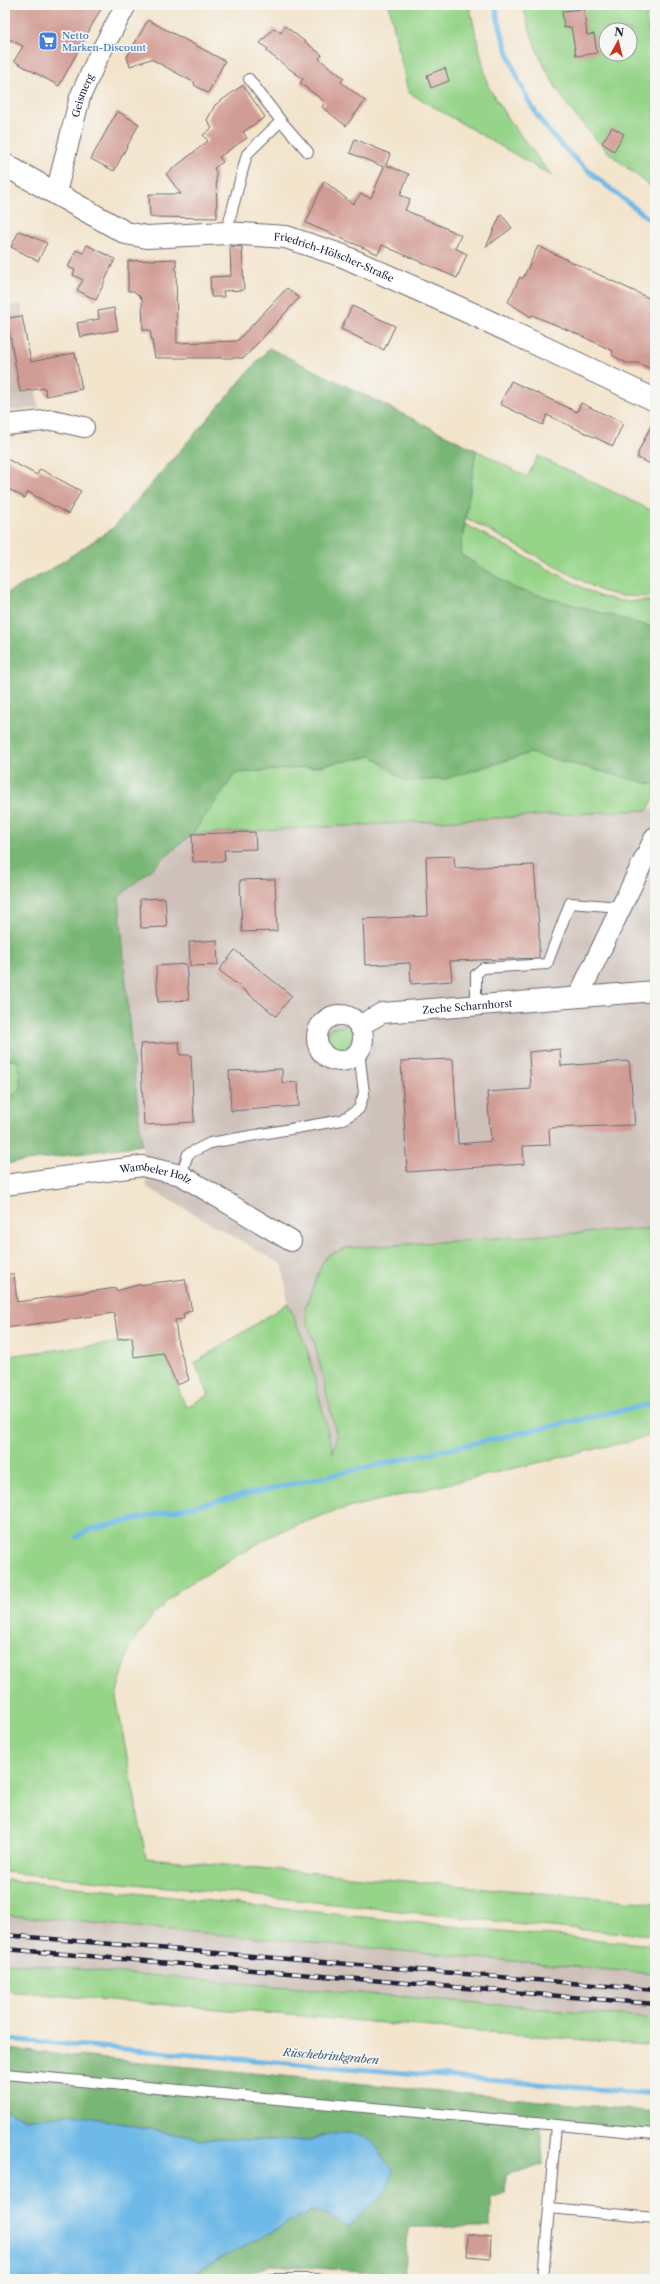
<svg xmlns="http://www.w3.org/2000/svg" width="660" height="2284" font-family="'Libre Caslon Text',serif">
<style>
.industrial{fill:#cec1ba}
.green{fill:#96d489;stroke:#5c7b62;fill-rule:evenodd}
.forest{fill:#78b675;stroke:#4d6c58}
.water{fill:#6eb9e7;stroke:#486e91}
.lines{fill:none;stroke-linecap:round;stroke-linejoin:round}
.stream{stroke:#6eb9e7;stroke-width:5}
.building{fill:#d19c94}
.service-casing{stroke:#6b666e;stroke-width:12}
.minor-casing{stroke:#6b666e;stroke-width:22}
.tertiary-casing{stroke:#6b666e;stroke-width:24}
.service{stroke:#fff;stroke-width:10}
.minor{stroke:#fff;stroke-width:20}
.tertiary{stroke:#fff;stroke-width:22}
.rail-casing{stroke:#22223b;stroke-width:4.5}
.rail{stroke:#f6f6f2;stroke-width:3;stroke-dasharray:9;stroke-linecap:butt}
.labels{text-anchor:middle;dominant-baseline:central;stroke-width:3.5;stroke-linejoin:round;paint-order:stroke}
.shop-label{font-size:10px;fill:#366cbe;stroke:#f6f6f2;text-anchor:start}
.street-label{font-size:10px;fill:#22223b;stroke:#f6f6f2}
.water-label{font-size:11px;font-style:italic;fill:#3d5777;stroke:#f6f6f2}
</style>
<rect width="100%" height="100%" fill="#f6f6f2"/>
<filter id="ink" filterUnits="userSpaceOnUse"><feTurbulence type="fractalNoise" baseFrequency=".025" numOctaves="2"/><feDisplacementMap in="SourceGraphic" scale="8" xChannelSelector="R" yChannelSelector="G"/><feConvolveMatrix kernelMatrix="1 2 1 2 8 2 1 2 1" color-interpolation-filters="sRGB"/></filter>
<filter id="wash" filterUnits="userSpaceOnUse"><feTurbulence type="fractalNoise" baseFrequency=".012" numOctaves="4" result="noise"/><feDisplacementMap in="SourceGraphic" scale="16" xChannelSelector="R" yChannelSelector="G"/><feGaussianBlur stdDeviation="0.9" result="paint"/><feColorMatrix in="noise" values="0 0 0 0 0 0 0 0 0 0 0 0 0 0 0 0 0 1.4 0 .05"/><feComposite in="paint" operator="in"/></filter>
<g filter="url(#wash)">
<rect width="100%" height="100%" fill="#f3e4cc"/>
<g class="industrial">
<polygon points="21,304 39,408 5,411 5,307"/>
<polygon points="655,809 655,1380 333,1454 308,1352 288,1303 283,1265 147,1187 131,1044 119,897 192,834"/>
<polygon points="5,1915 655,1974 655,2018 5,1963"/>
</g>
<g class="green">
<polygon points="389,5 469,5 488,86 508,119 552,176 408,92"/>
<path d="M523 5H655V14L646 16 655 75V190C637 175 617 161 601 145 562 105 535 59 523 5ZM606 30H630V54H606Z"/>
<polygon points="476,450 527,477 538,456 655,512 655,597 621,596 601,591 466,518"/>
<polygon points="465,524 598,596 620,601 655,601 655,628 516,589 460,554"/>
<polygon points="530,753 655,785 655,796 648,810 192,834 236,773 313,767 372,756 405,781 445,779"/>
<path d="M351 1025 354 1037C351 1041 349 1048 344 1050 334 1057 325 1047 325 1037L330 1028Z"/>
<polygon points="5,1058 18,1061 21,1088 5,1099"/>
<polygon points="655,1228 655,1435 334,1511 276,1533 182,1588 153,1615 130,1646 116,1697 146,1858 655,1903 655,1935 570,1929 221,1892 5,1872 5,1356 132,1341 135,1357 163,1352 186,1407 209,1395 195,1363 288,1303 308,1352 333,1453 337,1437 314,1341 306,1320 305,1308 322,1263 328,1255 346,1248"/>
<path d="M5 1880C222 1901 438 1927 655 1945V1974L5 1915Z"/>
<polygon points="5,1963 655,2018 655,2046 5,1991"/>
</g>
<g class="forest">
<polygon points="269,348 476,450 460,554 516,589 655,628 655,785 530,753 445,779 405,781 372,756 313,767 236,773 192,834 119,897 131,1044 142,1145 5,1164 5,1099 21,1088 18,1061 5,1058 5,594 50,570 113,528"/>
<polygon points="5,2049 655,2112 655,2134 540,2123 543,2165 506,2175 505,2194 490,2199 490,2227 408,2227 405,2274 271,2265 230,2279 182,2279 311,2211 322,2213 335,2222 372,2203 387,2190 322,2134 309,2141 200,2139 74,2114 26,2120 5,2110"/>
</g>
<path class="water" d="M5 2110 26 2120 74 2114 200 2139 309 2141C328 2131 359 2126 375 2145 381 2152 386 2162 392 2170L387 2190 349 2227C336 2222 325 2213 311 2211L182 2279H5Z"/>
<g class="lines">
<g class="stream">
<path d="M495 5C503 45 520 92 544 125 574 164 617 193 655 224"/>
<polyline points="76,1537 91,1529 655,1403"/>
<polyline points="5,2039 655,2094"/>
</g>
</g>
<g id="blocks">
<g class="building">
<polygon points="5,5 103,5 59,86 14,61 23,46 5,37"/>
<polygon points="584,9 587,35 594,34 597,53 576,56 571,27 564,28 562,11"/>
<polygon points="148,20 225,61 208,93 194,85 195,83 151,59 130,66 127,57"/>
<polygon points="285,26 322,55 319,59 344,78 341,82 365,101 346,126 322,107 325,102 300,83 303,79 266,51 268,49 260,43 274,28 281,33"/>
<polygon points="445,68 449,81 431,88 427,75"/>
<polygon points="243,85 265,117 243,132 247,138 219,157 223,162 214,168 216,172 217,218 150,217 149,194 181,194 166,174 208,141 203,135 212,128 207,120 215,105"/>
<polygon points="117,111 139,124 114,171 91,159"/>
<polygon points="612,127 624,134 614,151 602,143"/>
<polygon points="355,139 390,154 386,165 409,174 400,195 410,199 405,210 461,235 455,248 467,254 457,278 382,245 378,254 306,223 324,181 353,204 361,194 371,198 384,167 350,153"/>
<polygon points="501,214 512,228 486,247"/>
<polygon points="19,231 47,243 38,261 11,247"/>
<polygon points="87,245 115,259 96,300 77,290 83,280 73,275 75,270 68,267 76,250 83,253"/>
<polygon points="230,246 242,247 244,290 223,291 224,297 211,297 210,277 231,276"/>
<polygon points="538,246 655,301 655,371 638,363 626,363 612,355 613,351 575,333 532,315 531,317 508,302 520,277 522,279 524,276"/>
<polygon points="176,259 177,343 237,341 287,288 299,298 244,358 155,358 150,330 143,330 142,299 134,291 128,291 128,261"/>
<polygon points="352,306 395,326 384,350 341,329"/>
<polygon points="114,308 118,330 80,337 77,323 99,319 98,311"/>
<polygon points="22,316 31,362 75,353 82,389 46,396 45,388 20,392 7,318"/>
<polygon points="511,381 577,412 581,403 623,423 613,446 547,415 543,425 500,404"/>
<polygon points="655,417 655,466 638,458 638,453"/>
<polygon points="5,458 37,475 40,469 81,491 68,514 28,492 25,498 5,487"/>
<polygon points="255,832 256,849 224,850 225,861 193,862 192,834"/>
<polygon points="454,856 455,868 534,865 539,926 539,958 450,961 452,981 411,984 410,963 365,965 363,919 428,916 426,857"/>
<polygon points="275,879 277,931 242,932 240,880"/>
<polygon points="165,898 167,927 141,928 140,899"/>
<polygon points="217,940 218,965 190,966 189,942"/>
<polygon points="235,950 292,996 276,1016 219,970"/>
<polygon points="186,964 189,1000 158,1002 156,966"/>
<polygon points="179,1042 180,1055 191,1055 194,1122 144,1125 140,1044"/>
<polygon points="560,1049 561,1066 629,1061 635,1125 549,1128 550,1145 523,1146 524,1164 407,1172 401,1061 453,1059 458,1144 491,1141 487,1092 531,1089 529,1052"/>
<polygon points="282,1069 282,1083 298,1082 299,1106 231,1111 229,1071"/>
<polygon points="5,1274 14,1274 17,1302 116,1288 116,1291 138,1285 185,1279 192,1310 183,1314 184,1319 175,1320 178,1343 189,1380 177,1385 163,1353 134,1357 132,1337 118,1339 114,1313 5,1328"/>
<polygon points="468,2234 491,2237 490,2258 467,2256"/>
</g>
</g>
</g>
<g filter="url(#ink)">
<use href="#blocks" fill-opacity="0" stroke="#6b666e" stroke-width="1"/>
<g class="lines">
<g class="service-casing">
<g id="service">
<polyline points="281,121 308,152"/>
<polyline points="226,233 247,154 281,121 249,79"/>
<polyline points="476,1005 476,974 483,968 547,964 570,903 621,907"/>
<polyline points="181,1175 188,1154 210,1143 342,1120 359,1109 364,1093 359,1052"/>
<polyline points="5,2074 655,2134"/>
<polyline points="550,2208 655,2218"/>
<polyline points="270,2279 318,2279"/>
<polyline points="543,2279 556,2125"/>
</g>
</g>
<g class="minor-casing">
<g id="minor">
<path id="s1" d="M56 193 80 97 98 57 126 5"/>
<polyline points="5,425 53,420 84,427"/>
<polyline points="578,997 655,837"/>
<circle cx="340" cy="1038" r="23"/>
<path id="s2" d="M359 1026 382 1013 655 991"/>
<path id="s3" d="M5 1185 142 1166 181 1175 291 1241"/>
</g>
</g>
<g class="tertiary-casing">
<g id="tertiary">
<path id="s4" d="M5 165 126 233 147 237 226 233 286 237 343 256 475 315 655 400"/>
</g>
</g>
<use href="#service" class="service"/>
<use href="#minor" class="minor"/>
<use href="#tertiary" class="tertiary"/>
<g class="rail-casing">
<g id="rail">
<polyline points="5,1935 655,1990"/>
<polyline points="5,1949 655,2004"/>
</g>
</g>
<use href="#rail" class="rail"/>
</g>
</g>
<defs>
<g id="supermarket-square" transform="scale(1)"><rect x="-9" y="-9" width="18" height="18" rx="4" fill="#3f7fe0" stroke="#f6f6f2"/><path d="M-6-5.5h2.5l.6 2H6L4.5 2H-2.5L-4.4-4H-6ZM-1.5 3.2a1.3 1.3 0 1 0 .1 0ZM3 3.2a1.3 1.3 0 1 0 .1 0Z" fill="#fff"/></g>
</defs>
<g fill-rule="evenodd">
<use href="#supermarket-square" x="48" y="41"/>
</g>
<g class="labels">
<g class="shop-label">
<text x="62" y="35">Netto<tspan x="62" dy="12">Marken-Discount</tspan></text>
</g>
<g class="street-label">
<text stroke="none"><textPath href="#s1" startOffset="101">Geismerg</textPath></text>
<text stroke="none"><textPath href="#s4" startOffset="351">Friedrich-Hölscher-Straße</textPath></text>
<text stroke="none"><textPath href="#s2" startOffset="112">Zeche Scharnhorst</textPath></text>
<text stroke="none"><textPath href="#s3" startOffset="153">Wambeler Holz</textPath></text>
</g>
<g class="water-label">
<text transform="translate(331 2056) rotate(5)">Rüschebrinkgraben</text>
</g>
</g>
<rect width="660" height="2284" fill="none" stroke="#f6f6f2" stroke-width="20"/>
<g transform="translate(618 42) rotate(7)"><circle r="19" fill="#f6f6f2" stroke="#a1a1a9"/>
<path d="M0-3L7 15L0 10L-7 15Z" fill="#c8321e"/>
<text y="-6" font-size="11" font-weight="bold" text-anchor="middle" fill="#22223b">N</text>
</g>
</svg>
